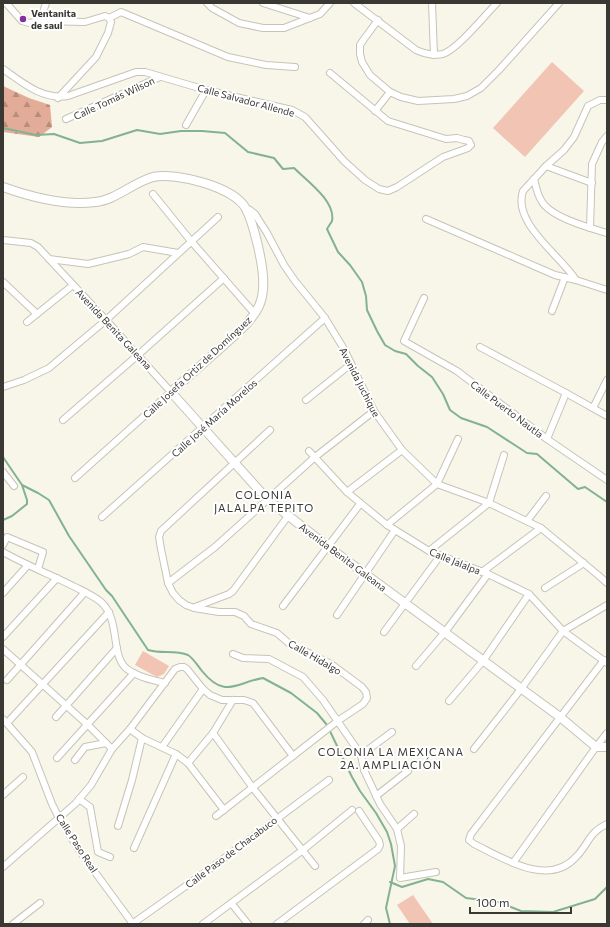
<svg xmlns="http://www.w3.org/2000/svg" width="610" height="927" font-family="Commissioner,sans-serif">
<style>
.forest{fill:url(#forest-firs)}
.green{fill:#f1c4b4}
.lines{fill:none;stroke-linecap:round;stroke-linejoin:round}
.stream{stroke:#82b291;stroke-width:2}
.minor-casing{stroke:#c7c4b7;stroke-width:8}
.tertiary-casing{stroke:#c7c4b7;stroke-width:10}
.minor{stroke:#fff;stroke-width:6}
.tertiary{stroke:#fff;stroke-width:8}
.poi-dot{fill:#802f9f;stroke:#fff;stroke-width:1.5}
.labels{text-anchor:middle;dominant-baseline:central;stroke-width:4;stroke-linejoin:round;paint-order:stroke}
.poi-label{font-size:10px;font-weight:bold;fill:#393833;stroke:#fff;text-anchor:start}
.street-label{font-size:10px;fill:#393833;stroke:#fff}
.neighbourhood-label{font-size:11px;letter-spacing:1px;fill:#393833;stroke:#fff}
</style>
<defs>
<pattern id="forest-firs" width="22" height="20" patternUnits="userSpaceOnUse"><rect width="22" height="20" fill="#e2ac98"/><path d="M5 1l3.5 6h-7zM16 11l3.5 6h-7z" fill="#b88d7d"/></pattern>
</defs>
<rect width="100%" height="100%" fill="#f8f6e8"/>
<polygon class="forest" points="3,86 29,98 50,105 52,127 39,137 3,132"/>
<g class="green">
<polygon points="552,62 584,91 525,157 493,128"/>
<polygon points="143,651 169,666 164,674 157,677 135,665"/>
<polygon points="413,895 433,924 410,924 397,905"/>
</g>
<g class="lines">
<g class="stream">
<path d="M3 128 36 135 54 134 80 143 102 141 137 130 160 134 181 131H202L225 133 248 152 274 158 283 169 294 168C306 180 336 201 332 221 331 223 328 227 327 229L338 252 350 265 362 282 366 296 367 310 377 331 385 345 395 351 406 354 418 366 432 377 443 394 450 410 461 418 487 427 527 453 537 454 578 489 585 487 607 502"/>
<path d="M3 457 22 485 38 493 49 500 69 536 106 590 112 596 148 650C161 654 175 650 188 655 193 658 198 666 202 671 225 699 235 683 263 678L291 693 317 713 327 725 352 777 360 791 376 813 387 832 391 844 395 866 386 908 390 924"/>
<polyline points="3,520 12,516 27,504 27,500 22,485"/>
<polyline points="390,882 402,887 428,879 443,882 466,898 498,902 521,911 553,912 595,899 607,887"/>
</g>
<g class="minor-casing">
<g id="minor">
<polyline points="6,3 22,21 29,23 40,21 85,22 105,16 109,18 111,22 108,33 96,57 58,98"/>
<polyline points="207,3 212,8 239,23 263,28 284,28 320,14 330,3"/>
<polyline points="263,3 310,18"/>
<path d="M354 3 416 50C425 54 433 56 443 54 458 49 485 15 497 3"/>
<polyline points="432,3 434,55"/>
<polyline points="109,18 121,12 228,57 266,65 295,67"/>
<polyline points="378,20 364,39 360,45 360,54 362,62 370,75 390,92 401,97 418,101 454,99 467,96 481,88 499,70 559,3"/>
<polyline points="40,21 46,3"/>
<path d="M3 69C23 83 42 100 68 96L136 72H145L206 90 292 110 305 117 344 161 365 180 379 189 388 191 397 187 443 157 468 148 471 145 469 141 464 140 457 138 446 139 388 121 330 73"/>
<polyline points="375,111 390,92"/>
<polyline points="66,119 160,77"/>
<polyline points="186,125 206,90"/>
<polyline points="546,166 592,183"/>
<path d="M534 179C536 186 537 194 541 200 549 217 590 228 607 233"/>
<polyline points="153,194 191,241 255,314"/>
<polyline points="246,209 250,210 255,214 267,233 284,265 295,281 325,318 344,349 374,411 402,450 437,484 489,503 541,528 598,575 607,583"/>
<polyline points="426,219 555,275 576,280 607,290"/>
<polyline points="590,228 592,164 602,142 607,136"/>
<polyline points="3,240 31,243 38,247 106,320 171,392 75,478"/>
<polyline points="49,259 88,264 129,254 143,247 178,253"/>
<path d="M576 280C560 255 512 223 523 191L546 166 564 150 574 137 588 106 600 100H607"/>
<polyline points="3,282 37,314"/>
<polyline points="424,298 404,341 457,371 547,439 607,480"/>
<polyline points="552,311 565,277"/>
<polyline points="27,322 73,285"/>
<polyline points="480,347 566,393 607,416"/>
<polyline points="3,387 24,380 49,368 106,320 218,217"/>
<polyline points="306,400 351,364"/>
<polyline points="593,408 607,380"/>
<polyline points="63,420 138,355 224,278"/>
<polyline points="547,439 566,393"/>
<polyline points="309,451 347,492 387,525 429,551 488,574 529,594 563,631 607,663"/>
<polyline points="3,472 14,486"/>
<polyline points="347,492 402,450"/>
<polyline points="102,517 325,318"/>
<polyline points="527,521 546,496"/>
<polyline points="387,525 437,484 458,439"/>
<polyline points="3,545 7,537 43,552 38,569"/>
<polyline points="429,551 489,503 504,455"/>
<path d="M3 552C26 565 51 575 75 587 83 591 94 596 101 602 121 620 110 656 127 669 138 677 152 680 165 683"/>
<polyline points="482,572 541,528"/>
<polyline points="168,583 215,547 315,457 374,411"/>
<polyline points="545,588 584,563"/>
<polyline points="3,593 28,565"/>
<polyline points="283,606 360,504"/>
<polyline points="195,607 229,594 233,591 288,516"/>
<polyline points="337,615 395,530"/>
<polyline points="384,632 440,556"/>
<polyline points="3,637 57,578"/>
<polyline points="3,649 88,725 112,749"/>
<polyline points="233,654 243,658 269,659 303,677 323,700 361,755 364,770 380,804 397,829 401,846 400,878 436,872"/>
<path d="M604 660 471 834 469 840 474 844C503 858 548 888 576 857 589 844 588 833 607 824"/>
<polyline points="416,666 445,632 488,574"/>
<polyline points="7,680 85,592"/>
<polyline points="449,701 483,661 529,594"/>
<polyline points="56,717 117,648"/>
<polyline points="3,719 32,752 52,804 59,818 81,853 133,924"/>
<polyline points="7,723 109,612"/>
<polyline points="130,729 142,738 176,754 188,763 224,810"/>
<polyline points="213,733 253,788 315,866"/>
<polyline points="162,747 203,689"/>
<polyline points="474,749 521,689 563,631 607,605"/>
<polyline points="361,755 392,732"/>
<polyline points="57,758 134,673"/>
<polyline points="75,760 85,747 106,743"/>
<polyline points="188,763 213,733 233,700"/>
<polyline points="3,795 23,777"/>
<polyline points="376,796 408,771"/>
<polyline points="79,799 90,807 98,852 110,857"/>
<polyline points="216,816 339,720 363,704 367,698 366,692 362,687 331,664 311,654 292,646 277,633 251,624 244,616 235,612 219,612 194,608 186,605 179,600 173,593 168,583 161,549 159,537 161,531 270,430"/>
<polyline points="118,826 132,780 142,738"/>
<polyline points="397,829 414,814"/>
<polyline points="134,848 176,754"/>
<polyline points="513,863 596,747 607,733"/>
<polyline points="3,867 76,803 91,785 112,749 130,729 175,669 180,667 184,667 187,669 203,689 210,695 222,700 244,700 253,703 293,756"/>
<polyline points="232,904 248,924"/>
<polyline points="13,924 40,903"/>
<polyline points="132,924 207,871 329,780"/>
<polyline points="203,924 303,850 352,810"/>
<polyline points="277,924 378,849 380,845 379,841 359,811"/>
<polyline points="364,924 368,920"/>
</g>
</g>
<g class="tertiary-casing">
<path id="tertiary" d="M3 187C31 197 65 206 95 202 116 200 132 183 153 177 176 172 235 187 246 209 252 220 255 234 258 246 262 264 267 289 259 306 252 321 237 333 225 344 207 360 189 376 171 392L267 499 327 546 560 717 596 747H607"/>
</g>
<use href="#minor" class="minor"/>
<use href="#tertiary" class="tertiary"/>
</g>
<circle class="poi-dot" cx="23" cy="19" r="4"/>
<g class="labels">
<g class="poi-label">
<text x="31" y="13">Ventanita<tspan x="31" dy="12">de saul</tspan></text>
</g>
<g class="street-label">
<text transform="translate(114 98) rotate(-25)">Calle Tomás Wilson</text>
<text transform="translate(246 100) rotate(15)">Calle Salvador Allende</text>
<text transform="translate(114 329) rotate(47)">Avenida Benita Galeana</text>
<text transform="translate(197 367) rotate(-43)">Calle Josefa Ortiz de Domínguez</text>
<text transform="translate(360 382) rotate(63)">Avenida Juchique</text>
<text transform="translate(507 409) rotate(37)">Calle Puerto Nautla</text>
<text transform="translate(214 418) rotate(-42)">Calle José María Morelos</text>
<text transform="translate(343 557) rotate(37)">Avenida Benita Galeana</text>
<text transform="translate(455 561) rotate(22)">Calle Jalalpa</text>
<text transform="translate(315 657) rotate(30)">Calle Hidalgo</text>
<text transform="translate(77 843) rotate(57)">Calle Paso Real</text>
<text transform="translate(231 852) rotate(-37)">Calle Paso de Chacabuco</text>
</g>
<g class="neighbourhood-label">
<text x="264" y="494">COLONIA<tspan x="264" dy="13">JALALPA TEPITO</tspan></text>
<text x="391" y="751">COLONIA LA MEXICANA<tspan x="391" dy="13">2A. AMPLIACIÓN</tspan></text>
</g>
</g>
<rect width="610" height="927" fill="none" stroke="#393833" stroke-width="8"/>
<path d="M470 907v6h101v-6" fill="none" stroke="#393833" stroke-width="2"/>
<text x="476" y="907" font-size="12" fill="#393833" stroke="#ffffff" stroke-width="3" paint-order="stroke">100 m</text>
</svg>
